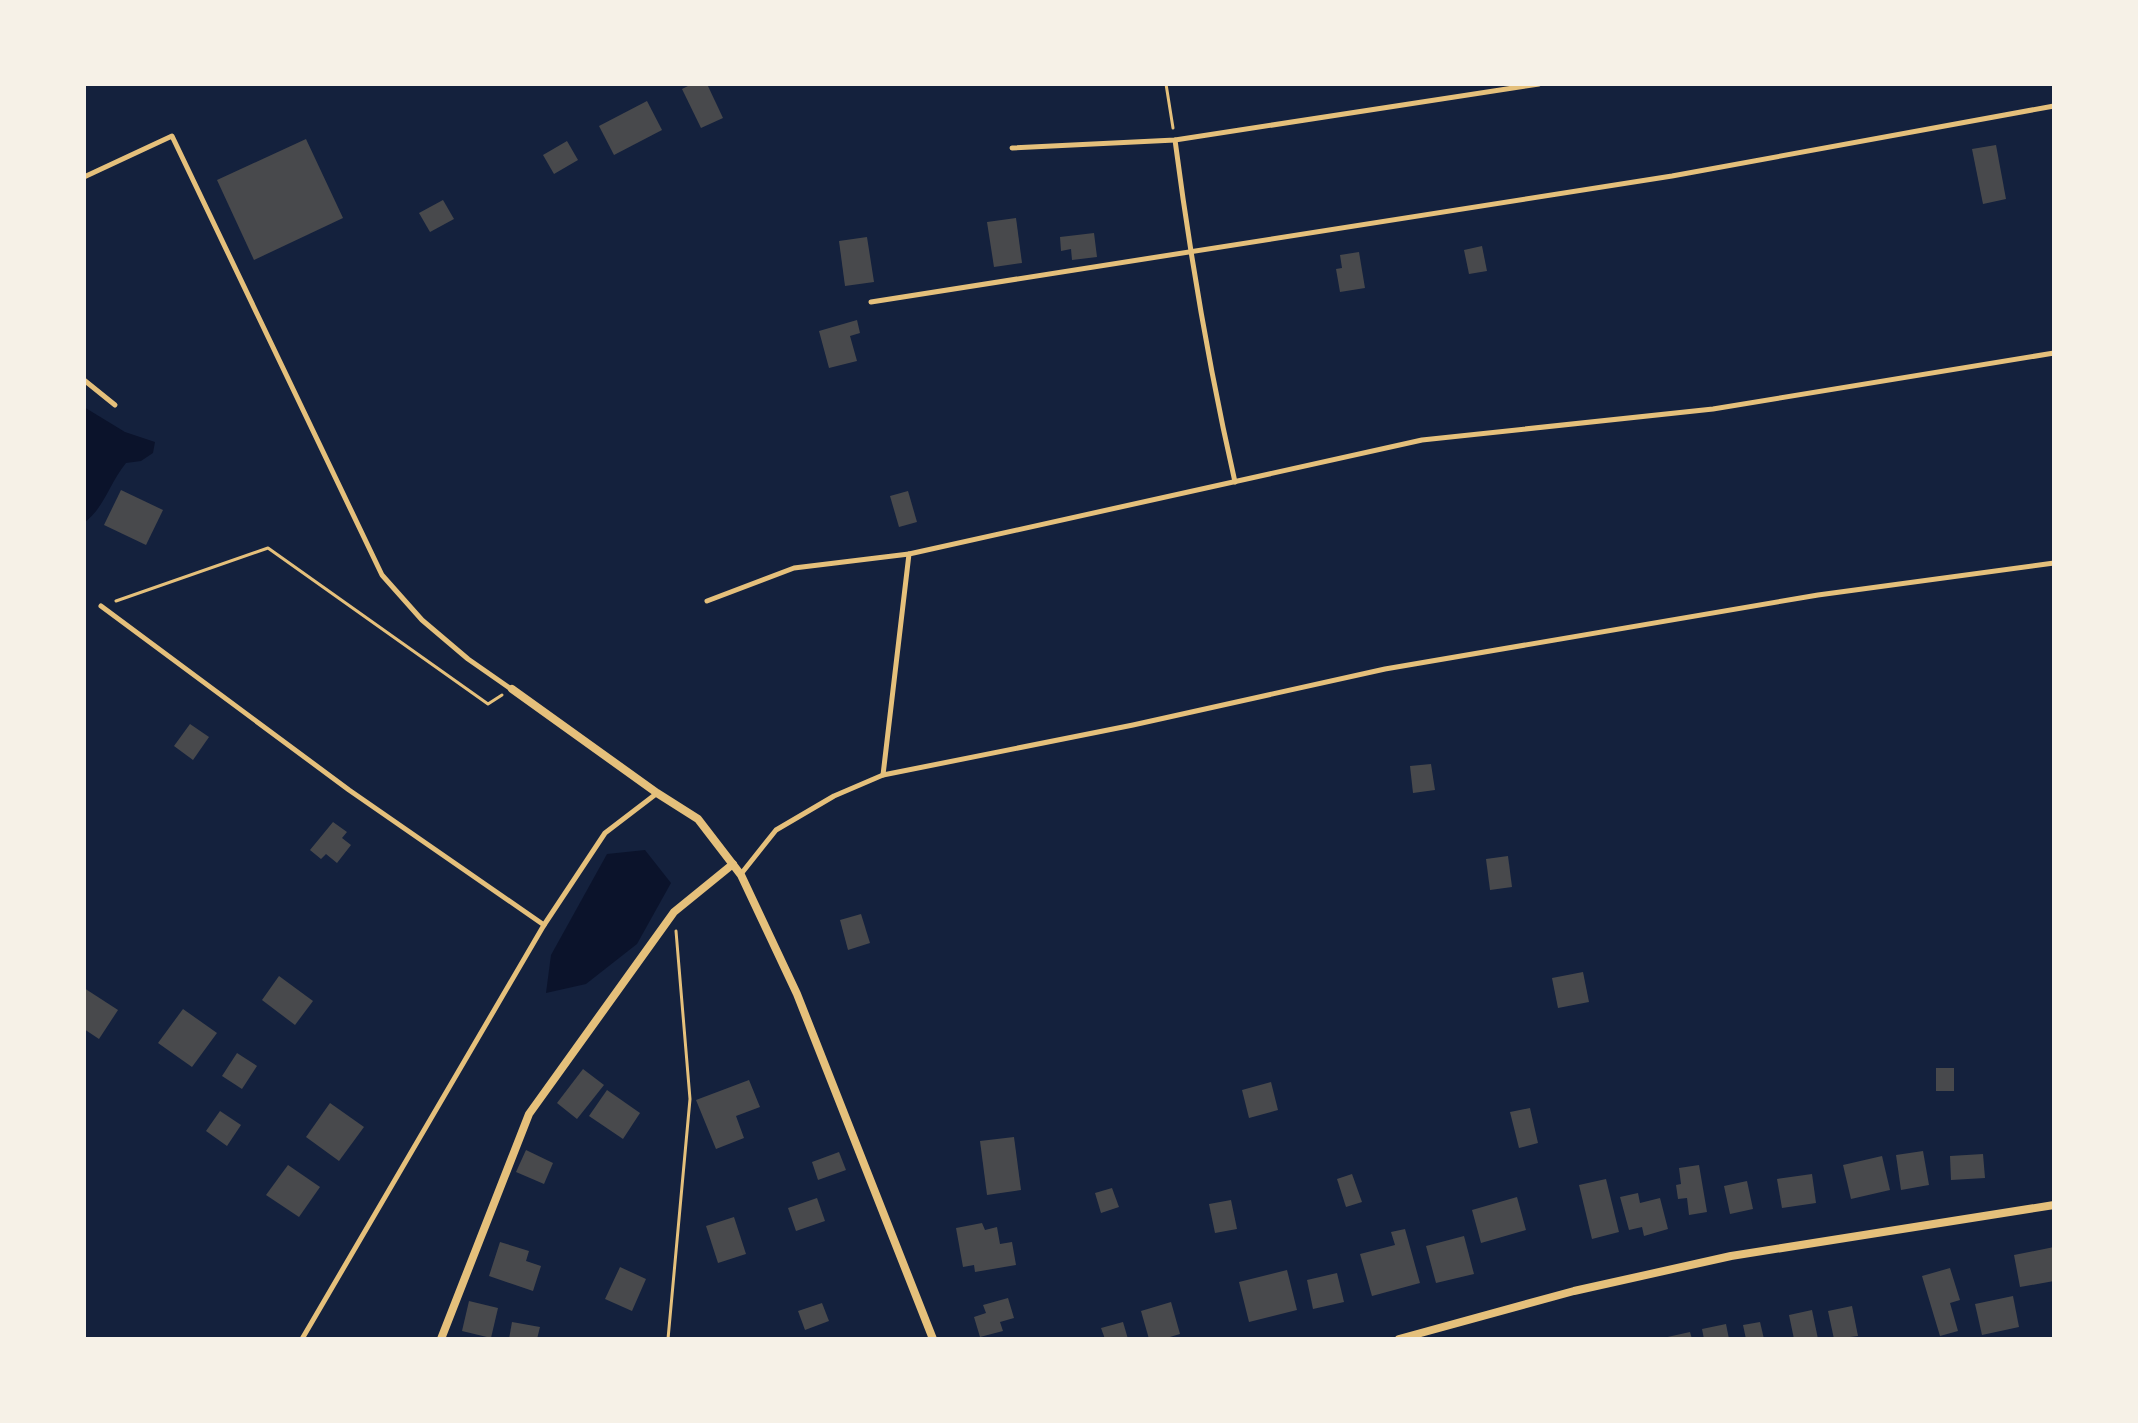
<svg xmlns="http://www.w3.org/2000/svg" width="2138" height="1423" font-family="'Alegreya Sans',sans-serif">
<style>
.water{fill:#0b132b}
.building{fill:#48494c}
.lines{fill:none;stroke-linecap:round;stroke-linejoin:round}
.path{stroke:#e5c07b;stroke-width:3}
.service{stroke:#e5c07b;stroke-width:5}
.minor{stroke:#e5c07b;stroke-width:8}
</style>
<rect width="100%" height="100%" fill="#14213d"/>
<g class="water">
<path d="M84 407 125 432 155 442 153 453 141 461 126 463C109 484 105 507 84 523Z"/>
<polygon points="645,850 671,883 637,944 586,984 546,993 551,955 607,854"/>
</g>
<g class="building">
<polygon points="692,84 707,84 723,118 701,128 682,89"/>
<polygon points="647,101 662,130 614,155 599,126"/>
<polygon points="306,139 343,218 254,260 217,180"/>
<polygon points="567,141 578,160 554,174 543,155"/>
<polygon points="1996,145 2006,199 1983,204 1972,149"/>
<polygon points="443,200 454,219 430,232 419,213"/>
<polygon points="1016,218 1022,263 994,267 987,222"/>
<polygon points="1094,233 1097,257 1072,260 1071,249 1061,251 1060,237"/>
<polygon points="867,237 874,282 845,286 839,241"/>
<polygon points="1482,246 1487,271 1469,274 1464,250"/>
<polygon points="1359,252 1365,288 1340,292 1336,269 1342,268 1340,255"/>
<polygon points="857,320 860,333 850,336 857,361 829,368 819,331"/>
<polygon points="121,490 163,510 146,545 104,525"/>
<polygon points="908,491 917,522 899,527 890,496"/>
<polygon points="190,724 209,737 193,760 174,746"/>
<polygon points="1431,764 1435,790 1413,793 1410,766"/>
<polygon points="333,822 347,832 342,838 351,845 337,863 326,854 321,859 310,850"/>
<polygon points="1508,856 1512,887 1490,890 1486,859"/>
<polygon points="861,914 870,943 848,950 840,920"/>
<polygon points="1583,972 1589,1002 1558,1008 1552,978"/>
<polygon points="279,976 313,1001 295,1025 262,1000"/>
<polygon points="84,988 118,1010 99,1039 84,1029"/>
<polygon points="183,1009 217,1033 192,1067 158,1043"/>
<polygon points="237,1053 257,1066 242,1089 222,1076"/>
<rect x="1936" y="1068" width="18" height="23"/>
<polygon points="583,1069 604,1085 577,1119 557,1103"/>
<polygon points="749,1080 760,1107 736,1116 744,1138 716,1149 696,1100"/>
<polygon points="1271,1082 1278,1110 1249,1118 1242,1090"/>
<polygon points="607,1090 640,1113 623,1139 589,1116"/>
<polygon points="330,1103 364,1127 339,1161 306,1137"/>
<polygon points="1530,1108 1538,1143 1519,1148 1510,1112"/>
<polygon points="220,1111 241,1125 227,1146 206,1131"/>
<polygon points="1014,1137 1021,1190 987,1195 980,1141"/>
<polygon points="526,1150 553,1163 544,1184 516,1172"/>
<polygon points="1923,1151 1929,1185 1901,1190 1896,1155"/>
<polygon points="839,1152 846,1170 818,1180 812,1162"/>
<polygon points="1983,1154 1985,1178 1951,1180 1950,1156"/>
<polygon points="1882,1156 1890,1190 1851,1199 1843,1165"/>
<polygon points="288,1165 320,1187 299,1217 266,1195"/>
<polygon points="1699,1165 1707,1212 1689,1215 1687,1198 1678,1199 1676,1185 1681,1184 1679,1168"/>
<polygon points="1352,1174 1362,1202 1346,1207 1337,1179"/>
<polygon points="1812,1174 1816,1203 1782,1208 1777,1179"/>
<polygon points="1606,1179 1619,1232 1592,1239 1579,1185"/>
<polygon points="1747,1181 1753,1209 1730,1214 1724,1186"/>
<polygon points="1112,1188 1119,1207 1101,1213 1095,1193"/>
<polygon points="1638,1193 1640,1203 1660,1198 1668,1229 1644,1236 1642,1227 1629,1230 1620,1197"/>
<polygon points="1517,1197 1526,1230 1481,1243 1472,1210"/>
<polygon points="817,1198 825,1221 796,1231 788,1208"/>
<polygon points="1231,1200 1237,1229 1215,1233 1209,1204"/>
<polygon points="734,1217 746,1254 718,1263 706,1226"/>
<polygon points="982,1223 985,1230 997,1227 1000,1244 1012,1242 1016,1265 975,1272 974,1265 963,1267 956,1228"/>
<polygon points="1405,1229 1420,1283 1372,1296 1360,1254 1395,1245 1391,1232"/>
<polygon points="1464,1236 1474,1274 1436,1283 1426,1246"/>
<polygon points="500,1242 529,1251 526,1261 541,1266 533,1291 489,1276"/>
<polygon points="2054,1247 2054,1281 2020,1287 2014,1255"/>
<polygon points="620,1267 646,1279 632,1311 605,1299"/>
<polygon points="1950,1268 1960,1300 1950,1303 1958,1331 1940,1336 1922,1276"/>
<polygon points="1287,1270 1297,1310 1249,1322 1239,1282"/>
<polygon points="1337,1273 1344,1302 1313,1309 1307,1280"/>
<polygon points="2013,1296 2019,1327 1982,1335 1975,1304"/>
<polygon points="1008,1298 1014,1318 1000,1322 1003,1331 980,1337 974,1317 986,1313 983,1305"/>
<polygon points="469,1301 498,1308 491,1338 462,1331"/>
<polygon points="1171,1302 1180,1334 1163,1339 1149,1339 1141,1311"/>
<polygon points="822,1303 829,1321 805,1330 798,1311"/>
<polygon points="1852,1306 1858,1336 1834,1339 1828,1311"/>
<polygon points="1812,1310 1818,1339 1794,1339 1789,1315"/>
<polygon points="512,1322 540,1327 537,1339 509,1339"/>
<polygon points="1123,1322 1128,1339 1105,1339 1101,1328"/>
<polygon points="1760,1322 1764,1339 1746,1339 1743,1325"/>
<polygon points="1726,1324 1729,1339 1704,1339 1702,1329"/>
<polygon points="1690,1332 1692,1339 1663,1339 1663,1338"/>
</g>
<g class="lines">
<g class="path">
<polyline points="1166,84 1173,128"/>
<polyline points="116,601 268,548 488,704 502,695"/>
<polyline points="668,1339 690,1099 676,931"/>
</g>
<g class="service">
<path d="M1175 140C1190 255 1209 368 1235 482"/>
<polyline points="1012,148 1175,140 1539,84"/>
<polyline points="84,177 172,136 382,575 422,620 468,659 511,689"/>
<polyline points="871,302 1672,176 2054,106"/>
<polyline points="84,380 115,405"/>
<polyline points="707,601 794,568 909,554"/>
<polyline points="101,606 349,790 544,925"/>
<polyline points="883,775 909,554 1422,440 1713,409 2054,353"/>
<polyline points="741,874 776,830 834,796 883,775 1133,725 1385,669 1818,595 2054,563"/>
<polyline points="302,1339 544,925 605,833 656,794"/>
</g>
<g class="minor">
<polyline points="512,689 657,793 698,819 741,875 797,994 933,1339"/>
<polyline points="441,1339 529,1114 674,912 733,864"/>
<polyline points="1399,1339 1574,1291 1731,1256 2054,1205"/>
</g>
</g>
<rect width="2138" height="1423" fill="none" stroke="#f6f1e7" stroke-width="172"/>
</svg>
